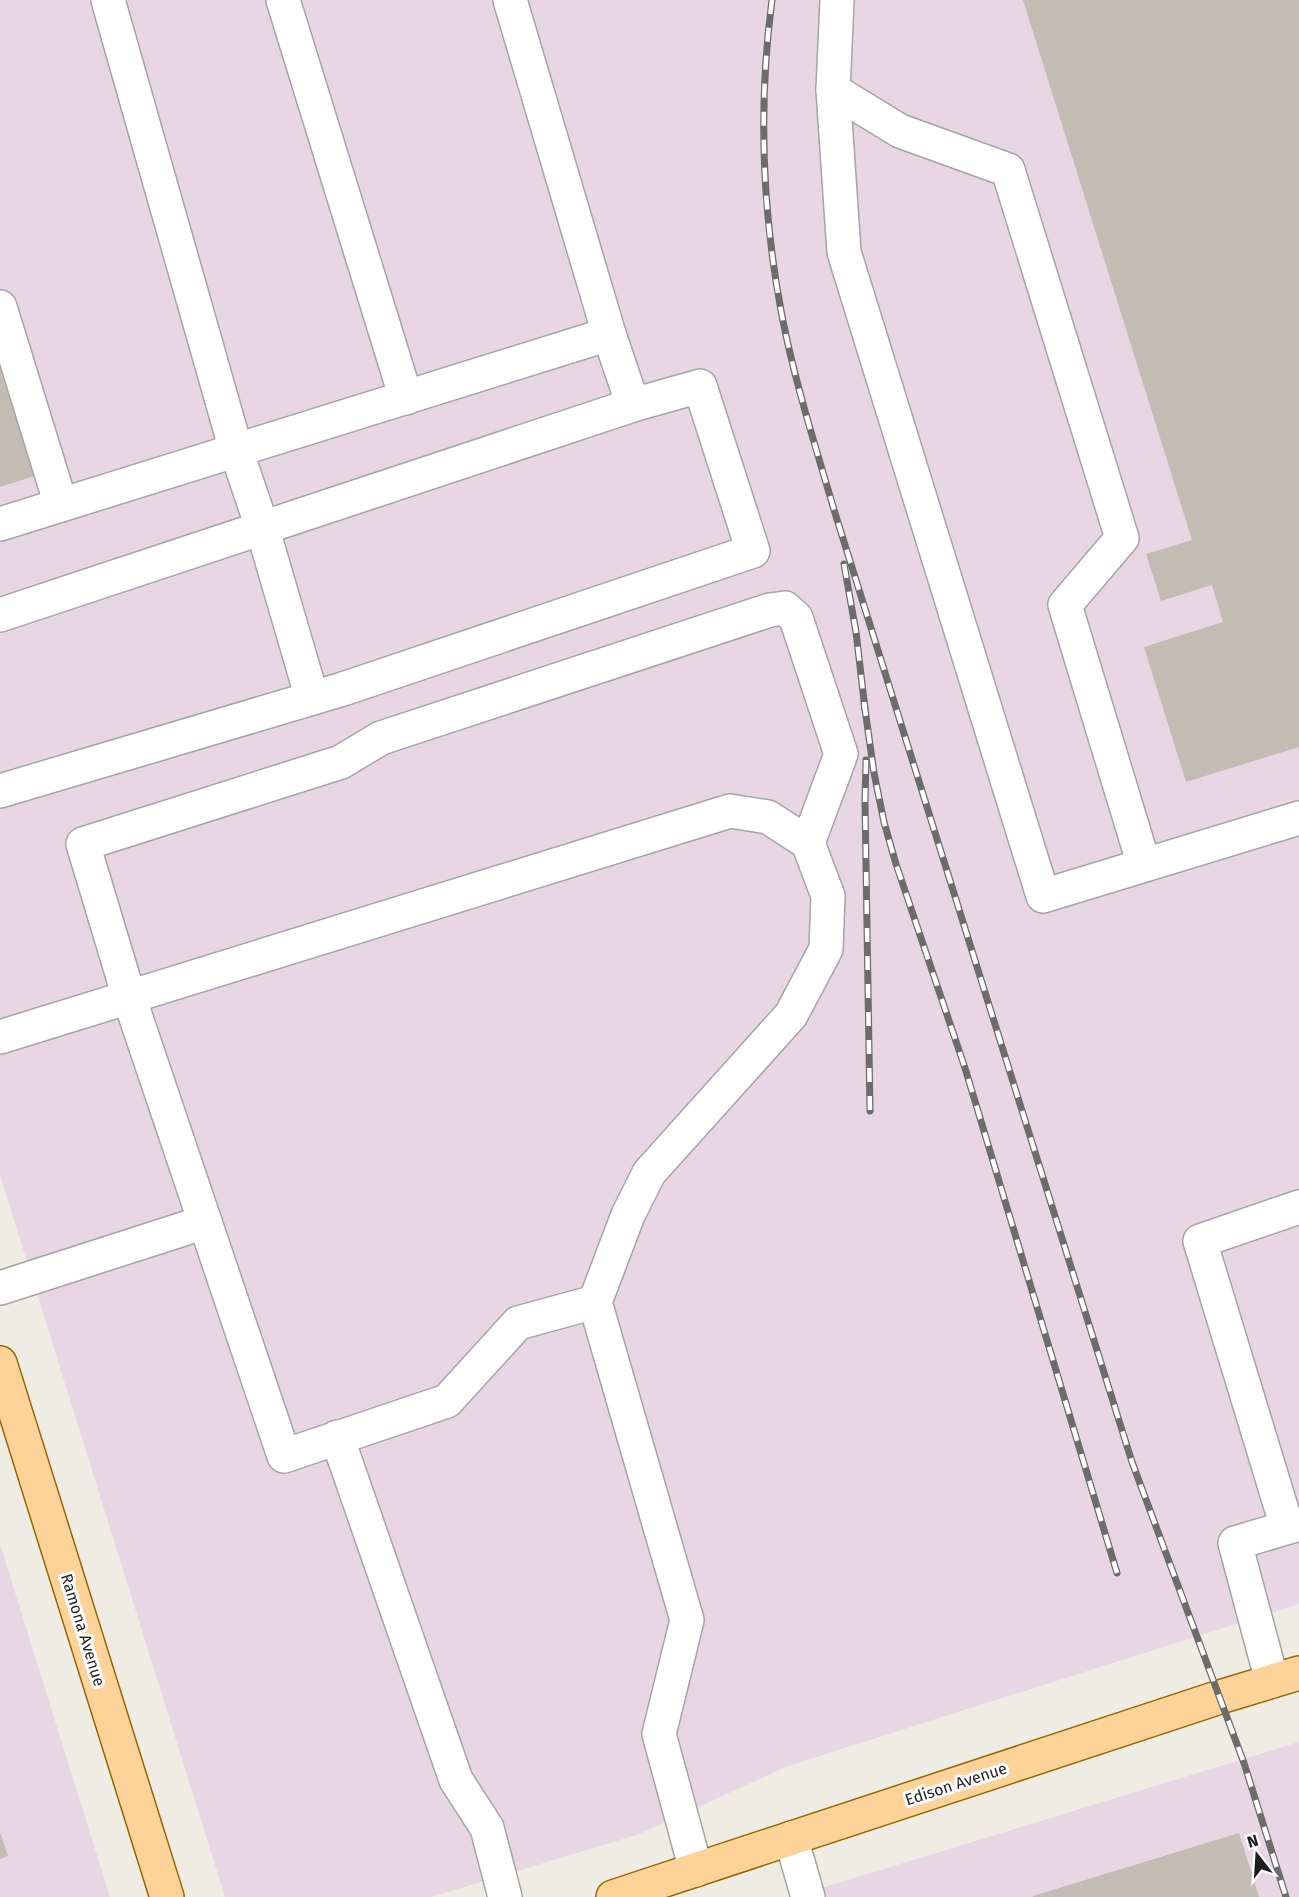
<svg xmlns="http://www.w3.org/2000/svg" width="1299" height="1897" font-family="'Fira Sans',sans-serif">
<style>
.industrial{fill:#e9d6e5}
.building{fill:#c4bbb3}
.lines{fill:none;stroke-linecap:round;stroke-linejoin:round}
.minor-casing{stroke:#a5a5a5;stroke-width:36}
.major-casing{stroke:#986600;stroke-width:36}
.minor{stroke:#fff;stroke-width:33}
.major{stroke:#fed39a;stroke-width:33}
.rail-casing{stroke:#6c6c6c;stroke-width:7}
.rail{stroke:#fff;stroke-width:4.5;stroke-dasharray:14;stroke-linecap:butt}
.labels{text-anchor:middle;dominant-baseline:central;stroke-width:6;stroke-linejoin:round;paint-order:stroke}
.street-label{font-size:16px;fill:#1e1e1e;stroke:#fff}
</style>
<rect width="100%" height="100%" fill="#efece4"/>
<g class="industrial">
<polygon points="0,0 1299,0 1299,1604 788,1766 637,1835 431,1897 225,1897 0,1175"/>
<polygon points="0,1544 110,1897 0,1897"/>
<polygon points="1299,1742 1299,1897 792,1897"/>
</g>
<g class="building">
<polygon points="1023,0 1299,0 1299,747 1186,782 1144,647 1223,622 1212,585 1161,601 1146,554 1192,540"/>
<polygon points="0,369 35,476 0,487"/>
<polygon points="0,1832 8,1856 0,1859"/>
<polygon points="1239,1833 1259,1897 1033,1897 1033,1896"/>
</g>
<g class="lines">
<g class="minor-casing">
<g id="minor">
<polyline points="108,0 236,450 262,527 312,698"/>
<polyline points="283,0 406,398"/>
<polyline points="837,0 833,90 844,252 1043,896 1299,818"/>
<polyline points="833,90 900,131 1008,170 1122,538 1065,605 1144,865"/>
<polyline points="0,307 61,505"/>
<polyline points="0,524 609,334 510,0"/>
<polyline points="0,615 633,405"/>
<polyline points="0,791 343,689 753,551 700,386 633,405 609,334"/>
<polyline points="0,1037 730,811 768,817 808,843 828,896 826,949 791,1015 649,1173 628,1215 595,1302 687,1620 659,1734 696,1870"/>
<polyline points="205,1222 129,997 83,844 341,762 381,738 770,610 785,608 796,618 841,754 808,843"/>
<polyline points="0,1288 205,1222 284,1456 447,1401 518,1323 595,1302"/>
<polyline points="337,1437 456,1780 487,1828 505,1897"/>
<polyline points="1287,1527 1200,1241 1299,1207"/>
<polyline points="1272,1681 1235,1543 1299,1524"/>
<polyline points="791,1838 808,1897"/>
</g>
</g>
<g class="major-casing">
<g id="major">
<polyline points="0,1363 167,1897"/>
<polyline points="613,1897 1220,1697 1299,1673"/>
</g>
</g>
<use href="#minor" class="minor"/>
<use href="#major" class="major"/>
<g class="rail-casing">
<g id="rail">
<path d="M772 0C758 106 762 211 782 316 795 383 816 448 835 513L1132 1462 1244 1763 1286 1897"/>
<polyline points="844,564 856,632 865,709"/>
<polyline points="864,702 874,773 884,822 896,864 965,1068 1117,1573"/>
<polyline points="866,760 865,802 870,1111"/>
</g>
</g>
<use href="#rail" class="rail"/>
</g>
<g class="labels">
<g class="street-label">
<text transform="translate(83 1630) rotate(73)">Ramona Avenue</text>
<text transform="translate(956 1784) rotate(-18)">Edison Avenue</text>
</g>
</g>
<g transform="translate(1257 1855) rotate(343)" stroke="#ffffff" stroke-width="4.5" paint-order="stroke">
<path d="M0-4.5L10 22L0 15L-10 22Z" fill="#1e1e1e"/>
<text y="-9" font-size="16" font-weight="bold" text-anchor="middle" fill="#1e1e1e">N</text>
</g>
</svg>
